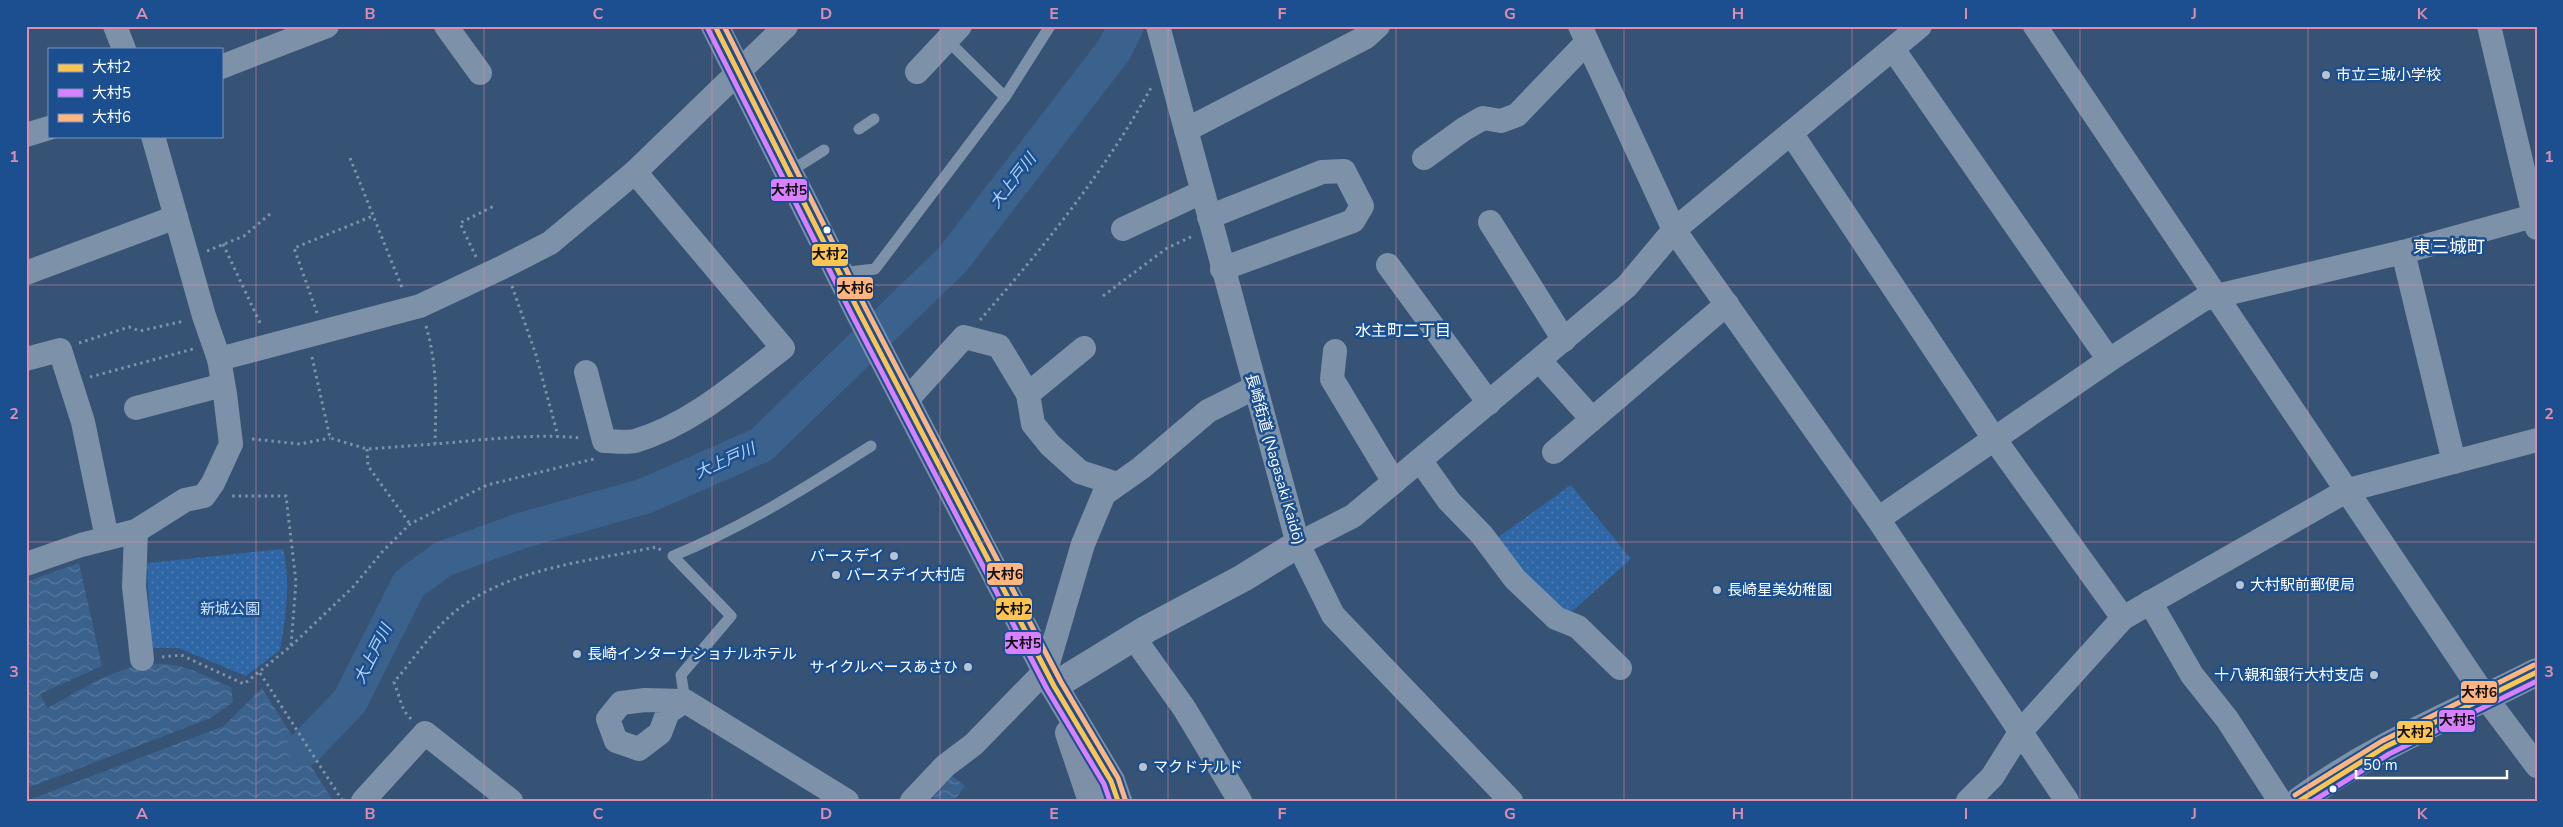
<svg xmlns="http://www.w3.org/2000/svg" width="2563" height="827" font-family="'Nunito Sans','Noto Sans JP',sans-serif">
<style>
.park{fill:url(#park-dots)}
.water{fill:url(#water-waves)}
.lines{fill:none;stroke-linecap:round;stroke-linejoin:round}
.river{stroke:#3b618d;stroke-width:36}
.path{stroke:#7d92a8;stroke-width:3;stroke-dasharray:2.5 4;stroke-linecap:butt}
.service{stroke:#7d92a8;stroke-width:11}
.minor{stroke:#7d92a8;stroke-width:24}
.tertiary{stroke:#7d92a8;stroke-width:28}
.trunk{stroke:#7e90a7;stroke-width:28}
.bus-1-casing{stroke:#1b4f8f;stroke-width:9}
.bus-2-casing{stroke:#1b4f8f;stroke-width:9}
.bus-3-casing{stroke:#1b4f8f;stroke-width:9}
.bus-1{stroke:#fcc553;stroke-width:5}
.bus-2{stroke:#d880ff;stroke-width:5}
.bus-3{stroke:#ffb580;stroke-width:5}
.grid{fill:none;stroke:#e08cad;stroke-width:1;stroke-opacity:0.55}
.poi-dot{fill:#b9c2ce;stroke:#1b4f8f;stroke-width:2}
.bus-dot{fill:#fff;stroke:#1b4f8f;stroke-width:2}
.labels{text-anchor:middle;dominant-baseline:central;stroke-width:5;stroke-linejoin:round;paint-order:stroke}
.poi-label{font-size:15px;fill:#fff;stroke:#1b4f8f;text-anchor:start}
.street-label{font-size:15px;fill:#fff;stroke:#1b4f8f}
.park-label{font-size:15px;fill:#cfe3fa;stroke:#1b4f8f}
.water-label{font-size:16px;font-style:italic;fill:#b5d3f5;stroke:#1b4f8f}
.neighbourhood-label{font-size:16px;fill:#fff;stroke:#1b4f8f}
.quarter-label{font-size:18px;fill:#fff;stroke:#1b4f8f}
.line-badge{stroke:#1b4f8f;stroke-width:2}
.pale-badge-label{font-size:14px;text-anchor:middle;font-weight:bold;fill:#111}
.neatline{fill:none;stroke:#e08cad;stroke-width:2}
.grid-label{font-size:16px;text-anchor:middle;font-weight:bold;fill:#e08cad}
</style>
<defs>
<pattern id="park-dots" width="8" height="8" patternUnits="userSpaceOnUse" patternTransform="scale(1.25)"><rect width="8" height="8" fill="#2f66a5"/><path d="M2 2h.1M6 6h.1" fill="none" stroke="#4e7db2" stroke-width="1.8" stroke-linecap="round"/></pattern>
<pattern id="water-waves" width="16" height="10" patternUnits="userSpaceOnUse" patternTransform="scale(1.25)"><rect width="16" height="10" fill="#3b618d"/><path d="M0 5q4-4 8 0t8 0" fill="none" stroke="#58799e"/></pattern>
</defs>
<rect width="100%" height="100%" fill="#365274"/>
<g class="park">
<polygon points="1571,485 1631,559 1567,616 1494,540"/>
<path d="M283 549C291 581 286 617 280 650L246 676 178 648H151L147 563Z"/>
</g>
<g class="water">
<path d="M79 563 102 666 40 694 47 708C87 687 133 653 182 667 199 671 215 681 231 687L233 702 211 718 30 787 26 778V582Z"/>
<polygon points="262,688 333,801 26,801 224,726"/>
<polygon points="952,776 965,786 954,801 930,801"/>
</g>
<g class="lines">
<polyline class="river" points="305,748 350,701 409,584 443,559 520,531 645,496 761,445 953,259 1114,50 1126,26"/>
<g class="path">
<polyline points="350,158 403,290"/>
<polyline points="223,244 261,325"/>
<polyline points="207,251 244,236 271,213"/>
<polyline points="476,257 460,223 496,205"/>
<polyline points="512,286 536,355 558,436"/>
<polyline points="1103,296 1167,248 1193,236"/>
<polyline points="317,313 294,248 373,216"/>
<path d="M980 320C1043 248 1106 170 1152 86"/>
<path d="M426 326C438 368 436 401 435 444 484 440 533 433 581 438"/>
<polyline points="79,343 129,327 140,331 184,321"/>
<polyline points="312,357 330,438 367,449 435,444"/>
<polyline points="90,377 193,349"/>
<polyline points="252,439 300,444 330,438"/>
<polyline points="367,449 368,466 410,524"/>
<polyline points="291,646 353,587 383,551 410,524 487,485 594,459"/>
<polyline points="162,657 181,655 244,684 291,646 296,582 286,496 229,496"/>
<polyline points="260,673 342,800"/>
<path d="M411 719 404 711 394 682C414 659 433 629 457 610 510 568 591 561 656 547L661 550"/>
</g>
<g class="service">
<polyline points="1005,97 1050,26"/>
<polyline points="859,129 874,119"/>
<polyline points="789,172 824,150"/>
<polyline points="840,273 875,269 1005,97 947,40"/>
<path d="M685 701 681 675 731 616 673 556C744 527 807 487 871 446"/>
</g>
<g class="minor">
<polyline points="115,26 124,49"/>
<polyline points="446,26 480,73"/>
<polyline points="1158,26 1298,544 1333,615 1511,801"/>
<polyline points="1580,26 1674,230 1878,519 2067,801"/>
<polyline points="2035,26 2486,698 2537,766"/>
<polyline points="2489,26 2537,228"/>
<polyline points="1893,49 2109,360"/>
<polyline points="221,67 327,26"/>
<polyline points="917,72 960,26"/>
<polyline points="1186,130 1366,37 1378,26"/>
<polyline points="1791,133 1995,440 2123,618"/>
<polyline points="26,135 49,128"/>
<polyline points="1424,158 1464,129 1483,118 1501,121 1517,115 1587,42"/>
<polyline points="1209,217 1322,172 1344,171 1362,206 1353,221 1222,269"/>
<polyline points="1490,222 1564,340"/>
<polyline points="1123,229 1202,192"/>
<polyline points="2403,252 2454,462"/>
<polyline points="1388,265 1489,403"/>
<polyline points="26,273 176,217"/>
<polyline points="1335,351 1332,379 1394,482"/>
<polyline points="26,359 60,350 83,422 107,538"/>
<polyline points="219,359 420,306 505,266 550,243 635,172 786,26"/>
<polyline points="1540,361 1592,419"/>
<path d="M586 372 604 441C614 441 626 443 635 441 692 424 737 383 783 348L635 172"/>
<polyline points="1028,394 1084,348"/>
<polyline points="906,401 964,337 999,346 1028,394 1033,424 1050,445 1080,472 1117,484"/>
<polyline points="136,408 223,385"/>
<polyline points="1554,452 1727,304"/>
<polyline points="1420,460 1449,501 1482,535 1515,579 1556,618 1578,627 1620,668"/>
<polyline points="1878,519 2109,360 2204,299 2403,252 2537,215"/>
<polyline points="136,531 134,587 142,659"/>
<polyline points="1298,544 1353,516 1420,460 1627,286 1674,230 1920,26"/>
<polyline points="26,564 81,545 136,531 185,500 204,496 213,483 231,444 225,394 219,359 204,316 153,136"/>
<polyline points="2150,602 2192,675 2227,719 2280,801"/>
<polyline points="1134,638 1184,708 1240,801"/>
<polyline points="685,701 668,712 660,733 639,749 616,741 608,719 621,703 645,700 685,701 847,801"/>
<polyline points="363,801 425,733 511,801"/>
<polyline points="912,801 945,766 974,744 1046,670 1083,544 1104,494 1141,468 1208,411 1254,388"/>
<polyline points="1968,801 1992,777 2021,731 2123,618 2348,490 2537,440"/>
</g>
<g class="tertiary">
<polyline points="1054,686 1147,629 1243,578 1298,544"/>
<path d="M2299 801C2372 747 2457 713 2537 672"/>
</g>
<g class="trunk">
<polyline points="715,26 858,310 1054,686 1111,781 1118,801"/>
<polyline points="1069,733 1092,801"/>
</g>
<g class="bus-1-casing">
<g id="bus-1">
<polyline points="715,26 858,310 1054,686 1111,781 1118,801"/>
<polyline points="2299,801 2385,747 2537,672"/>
</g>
</g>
<g class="bus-2-casing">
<g id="bus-2">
<polyline points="708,29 851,313 1047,689 1104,784 1110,801"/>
<polyline points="2313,801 2389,754 2537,681"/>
</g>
</g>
<g class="bus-3-casing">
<g id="bus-3">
<polyline points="724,26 865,307 1061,682 1118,778 1125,799"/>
<polyline points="2295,795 2382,741 2534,665"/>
</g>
</g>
<use href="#bus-1" class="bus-1"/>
<use href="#bus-2" class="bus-2"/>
<use href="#bus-3" class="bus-3"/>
</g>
<path class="grid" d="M256 26V801M484 26V801M712 26V801M940 26V801M1168 26V801M1396 26V801M1624 26V801M1852 26V801M2080 26V801M2308 26V801M26 285H2537M26 542H2537"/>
<g class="poi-dot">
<circle cx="2326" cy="75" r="5"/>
<circle cx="894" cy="556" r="5"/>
<circle cx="836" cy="575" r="5"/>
<circle cx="2240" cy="585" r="5"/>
<circle cx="1717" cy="590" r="5"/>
<circle cx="577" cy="654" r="5"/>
<circle cx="968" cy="667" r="5"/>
<circle cx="2374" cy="675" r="5"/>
<circle cx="1143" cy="767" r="5"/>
</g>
<g class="bus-dot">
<circle cx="827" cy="230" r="4.5"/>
<circle cx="2333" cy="789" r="4.5"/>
</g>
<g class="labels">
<g class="poi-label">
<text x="2336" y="75">市立三城小学校</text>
<text x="884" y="556" text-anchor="end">バースデイ</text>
<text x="846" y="575">バースデイ大村店</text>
<text x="2250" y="585">大村駅前郵便局</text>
<text x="1727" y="590">長崎星美幼稚園</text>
<text x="587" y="654">長崎インターナショナルホテル</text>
<text x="958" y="667" text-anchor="end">サイクルベースあさひ</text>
<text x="2364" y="675" text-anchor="end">十八親和銀行大村支店</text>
<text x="1153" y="767">マクドナルド</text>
</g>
<g class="street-label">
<text transform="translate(1275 459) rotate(74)">長崎街道 (Nagasaki Kaidō)</text>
</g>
<g class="park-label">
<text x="230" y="609">新城公園</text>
</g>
<g class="water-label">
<text transform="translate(1013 181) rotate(-52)">大上戸川</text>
<text transform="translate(725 461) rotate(-24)">大上戸川</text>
<text transform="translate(373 654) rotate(-63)">大上戸川</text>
</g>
<g class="neighbourhood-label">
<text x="1403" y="331">水主町二丁目</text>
</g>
<g class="quarter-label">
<text x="2449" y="247">東三城町</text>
</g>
</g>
<g class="line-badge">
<rect x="770" y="178" width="38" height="24" rx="5" fill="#d880ff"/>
<rect x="811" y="243" width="38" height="24" rx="5" fill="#fcc553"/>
<rect x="836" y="276" width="38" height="24" rx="5" fill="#ffb580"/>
<rect x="986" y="562" width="38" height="24" rx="5" fill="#ffb580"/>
<rect x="995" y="597" width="38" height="24" rx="5" fill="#fcc553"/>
<rect x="1004" y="631" width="38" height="24" rx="5" fill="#d880ff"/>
<rect x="2460" y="680" width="38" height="24" rx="5" fill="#ffb580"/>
<rect x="2438" y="709" width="38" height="24" rx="5" fill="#d880ff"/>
<rect x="2396" y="720" width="38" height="24" rx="5" fill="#fcc553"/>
</g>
<g class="pale-badge-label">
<text x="789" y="195">大村5</text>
<text x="830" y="259">大村2</text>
<text x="855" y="293">大村6</text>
<text x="1005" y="579">大村6</text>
<text x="1014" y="614">大村2</text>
<text x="1023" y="648">大村5</text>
<text x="2479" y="697">大村6</text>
<text x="2457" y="725">大村5</text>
<text x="2415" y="737">大村2</text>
</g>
<rect width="2563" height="827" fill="none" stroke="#1b4f8f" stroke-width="55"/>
<rect x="48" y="48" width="175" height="90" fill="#1b4f8f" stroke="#7695bc"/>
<rect x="58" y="64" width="25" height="8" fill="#fcc553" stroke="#7695bc"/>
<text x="92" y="72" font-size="15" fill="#ffffff">大村2</text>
<rect x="58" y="89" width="25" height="8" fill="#d880ff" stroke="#7695bc"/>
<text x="92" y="98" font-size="15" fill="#ffffff">大村5</text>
<rect x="58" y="114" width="25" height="8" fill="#ffb580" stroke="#7695bc"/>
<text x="92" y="122" font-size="15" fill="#ffffff">大村6</text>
<path d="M2356 770v8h151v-8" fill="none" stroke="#ffffff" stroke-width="2.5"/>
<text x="2363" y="770" font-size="15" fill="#ffffff" stroke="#1b4f8f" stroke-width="4" paint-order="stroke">50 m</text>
<rect x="28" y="28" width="2508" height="772" class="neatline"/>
<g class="grid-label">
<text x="142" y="19">A</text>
<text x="370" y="19">B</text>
<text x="598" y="19">C</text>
<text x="826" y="19">D</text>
<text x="1054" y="19">E</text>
<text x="1282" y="19">F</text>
<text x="1510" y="19">G</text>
<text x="1738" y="19">H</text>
<text x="1966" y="19">I</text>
<text x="2194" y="19">J</text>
<text x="2422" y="19">K</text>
<text x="14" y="162">1</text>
<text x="2549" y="162">1</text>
<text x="14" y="419">2</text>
<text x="2549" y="419">2</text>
<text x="14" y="677">3</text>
<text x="2549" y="677">3</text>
<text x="142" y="819">A</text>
<text x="370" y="819">B</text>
<text x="598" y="819">C</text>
<text x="826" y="819">D</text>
<text x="1054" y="819">E</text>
<text x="1282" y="819">F</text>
<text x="1510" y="819">G</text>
<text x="1738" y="819">H</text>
<text x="1966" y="819">I</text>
<text x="2194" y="819">J</text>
<text x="2422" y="819">K</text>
</g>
</svg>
